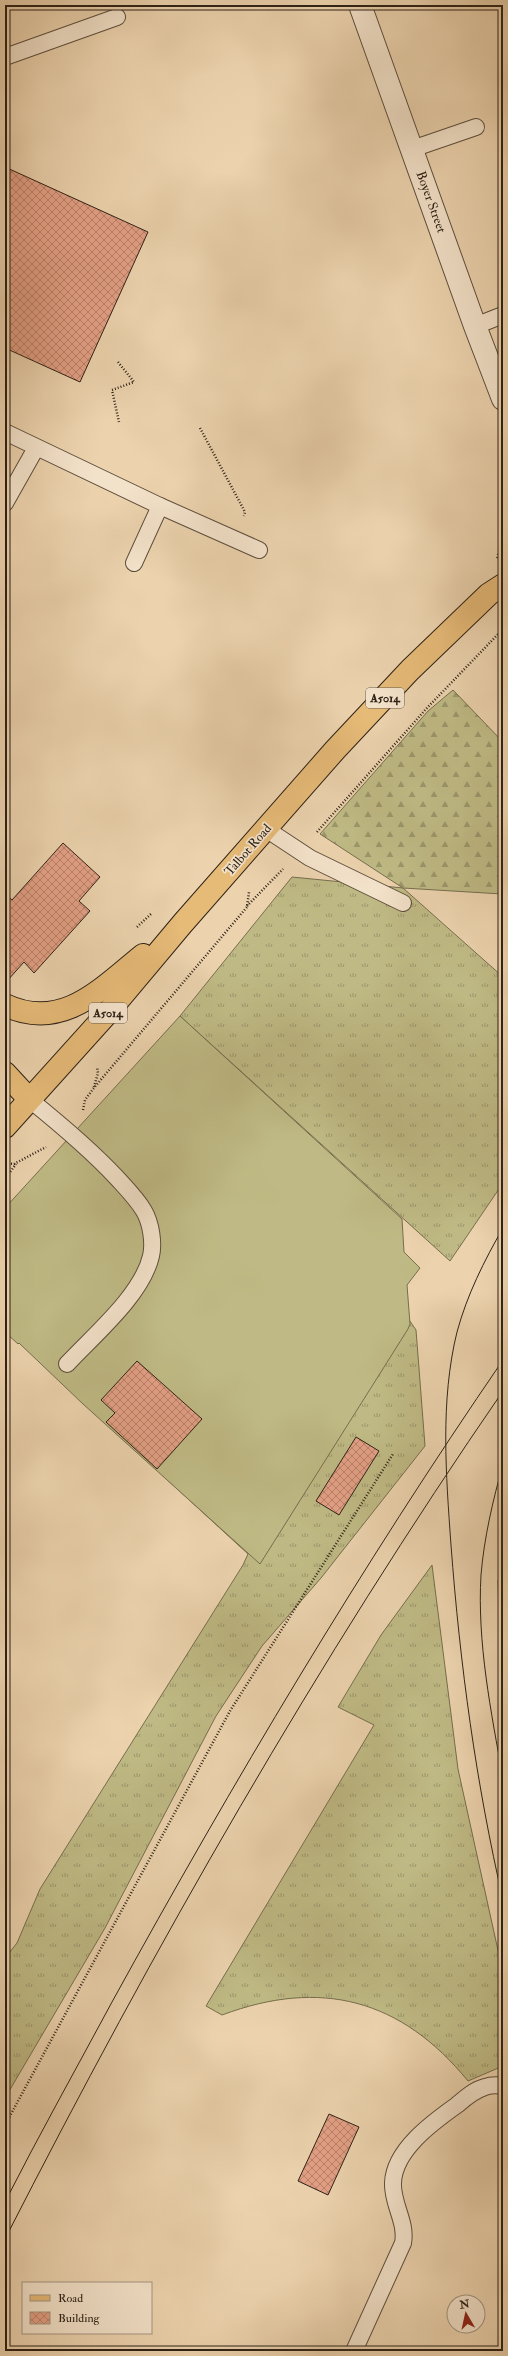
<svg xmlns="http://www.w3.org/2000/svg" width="508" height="2356" font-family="'IM FELL Double Pica',serif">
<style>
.grass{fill:url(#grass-tufts);stroke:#766e4e}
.forest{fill:url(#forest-firs);stroke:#766e4e}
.garden{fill:#bfba85;stroke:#766e4e}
.building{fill:url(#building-cross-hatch);stroke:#2d2116}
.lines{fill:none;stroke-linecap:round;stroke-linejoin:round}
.lane-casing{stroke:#5d4e3c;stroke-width:18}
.street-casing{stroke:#5d4e3c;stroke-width:24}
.primary-casing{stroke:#2d2116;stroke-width:24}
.path{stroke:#2d2116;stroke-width:2.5;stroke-dasharray:1 2;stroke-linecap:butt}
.lane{stroke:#f3e2ca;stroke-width:16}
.street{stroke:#f3e2ca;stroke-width:22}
.primary{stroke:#e6ba77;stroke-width:22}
.tram{stroke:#2d2116;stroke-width:1}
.labels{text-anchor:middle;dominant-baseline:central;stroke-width:3.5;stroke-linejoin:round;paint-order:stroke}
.shield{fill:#f3e2ca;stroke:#685b4c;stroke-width:1}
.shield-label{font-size:12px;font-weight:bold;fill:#2d2116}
.street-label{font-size:13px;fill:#2d2116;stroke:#f3e2ca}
</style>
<defs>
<pattern id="grass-tufts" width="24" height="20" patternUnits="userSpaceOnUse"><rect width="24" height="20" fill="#bfba85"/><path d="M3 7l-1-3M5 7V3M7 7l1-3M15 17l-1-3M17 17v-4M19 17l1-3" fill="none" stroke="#9c976c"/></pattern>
<pattern id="forest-firs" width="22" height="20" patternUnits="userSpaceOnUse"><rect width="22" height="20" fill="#bfba85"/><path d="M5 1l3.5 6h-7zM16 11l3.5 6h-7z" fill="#9c976c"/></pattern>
<pattern id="building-cross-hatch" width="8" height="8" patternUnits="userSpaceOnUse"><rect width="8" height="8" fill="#e4a085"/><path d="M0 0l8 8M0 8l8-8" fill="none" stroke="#b9826c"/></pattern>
</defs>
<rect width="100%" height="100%" fill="#ecd3ae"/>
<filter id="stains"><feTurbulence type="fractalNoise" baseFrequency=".005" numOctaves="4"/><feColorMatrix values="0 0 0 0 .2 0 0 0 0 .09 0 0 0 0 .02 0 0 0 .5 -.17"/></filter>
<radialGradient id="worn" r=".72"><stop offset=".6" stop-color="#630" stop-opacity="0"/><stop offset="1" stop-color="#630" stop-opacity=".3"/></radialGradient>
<g class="grass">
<polygon points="292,877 403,888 503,977 503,1183 450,1261 180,1016"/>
<polygon points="401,1308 416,1330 425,1446 321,1578 262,1646 216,1716 105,1928 5,2098 5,1958 17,1943 40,1889 243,1565 248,1554 162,1475"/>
<path d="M432 1565 458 1769 503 1973V2066L468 2081C401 1999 321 1978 222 2015L206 2006 374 1725 338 1707 381 1635Z"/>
<polygon points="498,1580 503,1591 503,1711 501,1697"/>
</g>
<polygon class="forest" points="453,690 503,742 502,894 403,888 320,834 428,711"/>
<polygon class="garden" points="180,1016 402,1219 404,1252 420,1268 407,1285 410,1324 408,1329 260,1564 83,1404 19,1343 18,1344 5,1332 5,1208"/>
<g class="building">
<polygon points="5,167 148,232 80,382 5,348"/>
<polygon points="63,843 100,877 79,901 90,911 34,973 24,962 7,981 5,980 5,894 12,900"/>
<polygon points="137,1361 202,1419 157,1469 106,1422 115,1413 101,1400"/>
<polygon points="356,1437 379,1451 339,1515 316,1501"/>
<polygon points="329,2114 359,2127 328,2195 298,2181"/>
</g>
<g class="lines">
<g class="lane-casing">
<g id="lane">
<polyline points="5,57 117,17"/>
<polyline points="412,149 476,127"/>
<polyline points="475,326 503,315"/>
<polyline points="5,432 160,506 259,550"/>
<polyline points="5,503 36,448"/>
<polyline points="134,563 160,506"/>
<polyline points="266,829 310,858 403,903"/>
<path d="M29 1099C60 1124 90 1149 117 1178 127 1189 137 1199 144 1211 151 1223 154 1243 151 1256 142 1295 94 1335 67 1364"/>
<path d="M354 2351 403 2243C407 2222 392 2204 393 2183 394 2150 433 2122 457 2105 465 2098 474 2090 485 2087 491 2085 497 2085 503 2086"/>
</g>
</g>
<g class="street-casing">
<polyline id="street" points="360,5 475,326 503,399"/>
</g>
<g class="primary-casing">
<g id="primary">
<path d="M5 1005C62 1032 101 989 143 955"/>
<polyline points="5,1073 29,1099"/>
<polyline points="5,1127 105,1016 183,923 335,750 410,670 489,594 503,585"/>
</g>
</g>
<g class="path">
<polyline points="118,362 134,382 112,390 119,422"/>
<polyline points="200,428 245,512 244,516"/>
<polyline points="497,558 503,540"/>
<polyline points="317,832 426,709 503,629"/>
<polyline points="247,906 283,869"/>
<polyline points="137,927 152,913"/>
<polyline points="94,1087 98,1073 97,1067"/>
<polyline points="83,1110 85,1100 93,1089 247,907 249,892"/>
<polyline points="5,1163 14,1164 46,1147"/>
<polyline points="5,1179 16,1164"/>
<polyline points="5,2125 230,1711 393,1454"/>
</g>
<use href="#lane" class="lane"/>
<use href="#street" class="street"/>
<use href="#primary" class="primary"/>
<g class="tram">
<path d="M503 1228C484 1261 467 1295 457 1332 440 1401 446 1475 451 1545 460 1665 476 1783 503 1900"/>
<path d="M503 1464C493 1500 484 1538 481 1575 477 1642 491 1712 503 1778"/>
<path d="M5 2202C39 2135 76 2069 112 2002 233 1782 361 1567 503 1360"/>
<path d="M5 2239C154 1947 317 1661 503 1391"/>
</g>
</g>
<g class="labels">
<g class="shield">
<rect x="366" y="688" width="38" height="20" rx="3"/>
<rect x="89" y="1003" width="38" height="20" rx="3"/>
</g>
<g class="shield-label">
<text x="385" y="698">A5014</text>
<text x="108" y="1013">A5014</text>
</g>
<g class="street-label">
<text transform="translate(431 202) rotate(70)">Boyer Street</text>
<text transform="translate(248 850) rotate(-49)">Talbot Road</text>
</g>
</g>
<rect width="508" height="2356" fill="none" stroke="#ecd3ae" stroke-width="20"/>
<rect x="6" y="6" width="496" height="2344" fill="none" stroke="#2d2116" stroke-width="2"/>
<rect x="10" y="10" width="488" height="2336" fill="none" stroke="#2d2116"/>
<rect x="22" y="2282" width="130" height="52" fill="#f3e2ca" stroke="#a49582"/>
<rect x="30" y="2295" width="20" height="6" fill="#e6ba77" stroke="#a49582"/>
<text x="58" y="2302" font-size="12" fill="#2d2116">Road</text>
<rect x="30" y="2312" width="20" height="12" fill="url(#building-cross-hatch)" stroke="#a49582"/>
<text x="58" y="2322" font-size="12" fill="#2d2116">Building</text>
<g transform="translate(466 2314) rotate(351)"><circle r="19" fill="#f3e2ca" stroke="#a49582"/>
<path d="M0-3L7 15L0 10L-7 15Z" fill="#8f2418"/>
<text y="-6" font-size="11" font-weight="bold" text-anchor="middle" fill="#2d2116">N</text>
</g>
<rect width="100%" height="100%" filter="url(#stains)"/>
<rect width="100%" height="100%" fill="url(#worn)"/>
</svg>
